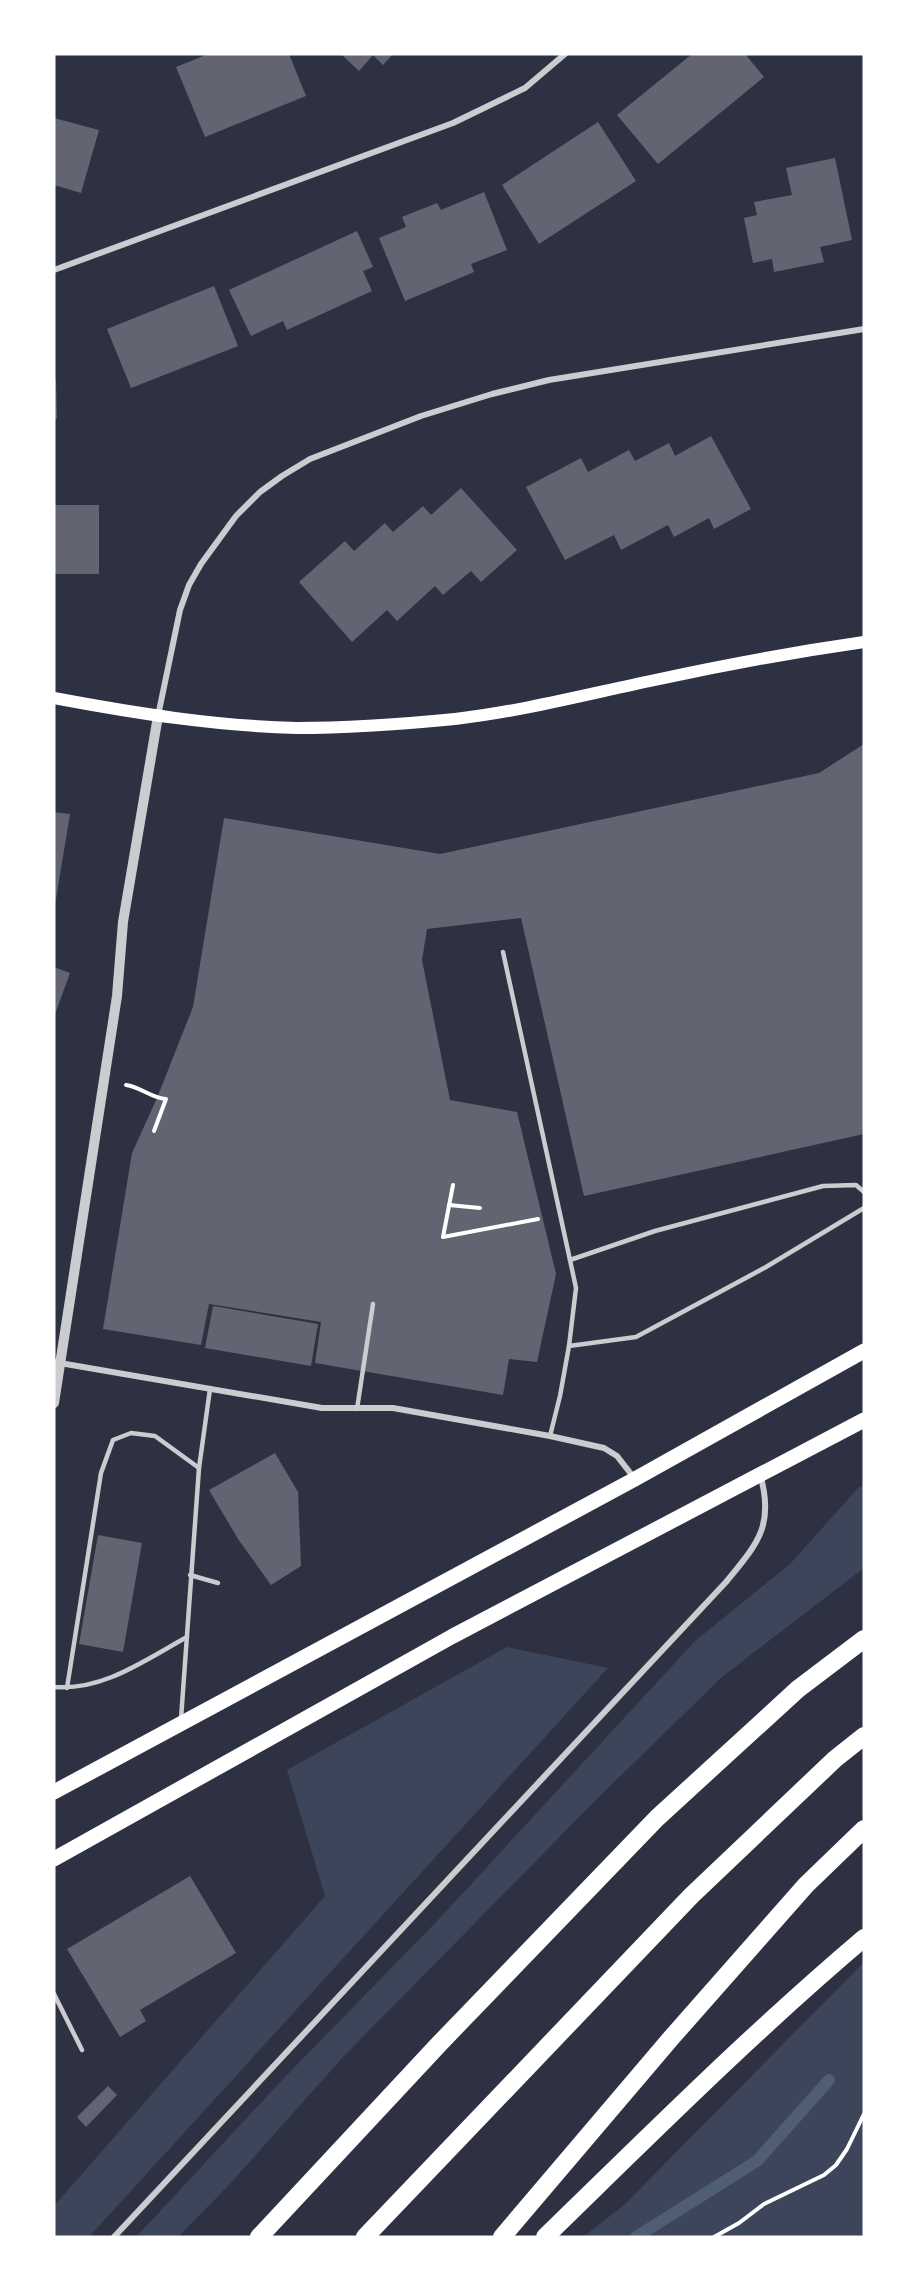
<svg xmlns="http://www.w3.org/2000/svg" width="918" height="2291" font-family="'DejaVu Sans',sans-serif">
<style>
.green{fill:#3c4559}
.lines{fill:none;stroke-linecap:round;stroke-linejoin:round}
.stream{stroke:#4f5d75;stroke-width:12}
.building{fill:#626471}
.path{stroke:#fff;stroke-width:4}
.service{stroke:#caccd0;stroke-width:4.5}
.minor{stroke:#caccd0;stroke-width:6}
.tertiary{stroke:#caccd0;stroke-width:10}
.secondary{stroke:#fff;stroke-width:12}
.primary{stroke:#fff;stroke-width:15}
.motorway{stroke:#fff;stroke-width:18}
</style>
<rect width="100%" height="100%" fill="#2d3142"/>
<g class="green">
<polygon points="864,1485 864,1568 722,1677 598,1798 344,2056 229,2185 178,2237 136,2237 284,2078 439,1919 695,1641 790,1564 858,1488"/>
<polygon points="507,1647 608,1668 89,2237 54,2237 54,2206 325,1896 287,1770"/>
<polygon points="864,1962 864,2237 583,2237 624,2205"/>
</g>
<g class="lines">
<polyline class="stream" points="636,2237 757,2161 829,2080"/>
</g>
<g class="building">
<polygon points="208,54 289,54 306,96 205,137 176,67"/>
<polygon points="341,54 393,54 383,65 373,55 359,71"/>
<polygon points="692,54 745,54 764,77 658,164 617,115"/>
<polygon points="54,118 99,130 81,193 54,185"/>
<polygon points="598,122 636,181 539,244 502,185"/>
<polygon points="835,158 852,240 820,247 824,262 774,272 772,259 753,263 744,218 757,215 754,202 792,195 786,168"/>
<polygon points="484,192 507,250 471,264 474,272 405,301 379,238 406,227 402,217 437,203 441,210"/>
<polygon points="357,231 373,267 363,271 372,291 287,330 283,321 251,336 229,290"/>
<polygon points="214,286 238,346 131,388 107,329"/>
<polygon points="54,379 56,379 57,419 54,419"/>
<polygon points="711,436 751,509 714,529 709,518 674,537 668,525 621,550 614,535 565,560 526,487 581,458 588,472 629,450 635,461 669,443 675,456"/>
<polygon points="461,488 517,550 481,582 471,571 443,595 435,586 397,621 387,610 352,642 299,582 345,541 354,551 385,523 393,532 423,506 431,515"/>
<rect x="54" y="505" width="45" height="69"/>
<polygon points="864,744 864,1134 584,1196 521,918 427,929 422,960 450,1100 517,1112 556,1274 537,1362 509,1359 503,1395 315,1363 321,1322 209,1304 201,1345 103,1329 132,1153 157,1098 193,1007 224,818 440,854 819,773"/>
<polygon points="54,812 70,814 55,905 54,904"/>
<polygon points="54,967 70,973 54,1017"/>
<polygon points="213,1306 318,1324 311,1366 205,1348"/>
<polygon points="275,1453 298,1492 301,1566 271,1585 238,1539 209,1490"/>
<polygon points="98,1535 142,1543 123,1652 79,1644"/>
<polygon points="190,1876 236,1953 140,2010 146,2021 120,2037 67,1949"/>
<polygon points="108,2086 117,2095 86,2127 77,2117"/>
</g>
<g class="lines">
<g class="path">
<path d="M126 1085C141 1087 151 1098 166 1099L154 1131"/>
<polyline points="453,1185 443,1237 538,1219"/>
<polyline points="449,1205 480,1208"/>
<polyline points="714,2237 739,2223 764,2204 824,2175 836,2165 847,2149 864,2114"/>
</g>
<g class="service">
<polyline points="503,952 570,1260"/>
<polyline points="864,1192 856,1185 823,1186 655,1231 570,1260 576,1288 569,1346 636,1337 766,1267 864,1208"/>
<polyline points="357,1409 373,1304"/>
<polyline points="550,1436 560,1396 569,1346"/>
<polyline points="190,1575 218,1583"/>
<path d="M54 1687C103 1691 145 1660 187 1637"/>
<polyline points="67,1688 101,1473 113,1440 131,1433 155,1436 199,1468"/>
<polyline points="181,1719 199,1468 210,1389"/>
<polyline points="54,1994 82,2050"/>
</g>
<g class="minor">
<polyline points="54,270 453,123 525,88 565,54"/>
<polyline points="158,716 180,610 189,585 201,564 236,516 260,492 282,476 310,459 421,416 492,394 549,380 864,329"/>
<polyline points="54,1362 322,1408 393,1408 550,1436 604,1448 617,1456 635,1479"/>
<path d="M114 2237 726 1582C757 1544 775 1526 760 1474"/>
</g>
<polyline class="tertiary" points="54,1403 117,996 123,922 158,716"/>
<path class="secondary" d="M54 698C134 713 215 726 297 728 349 728 403 724 455 719 523 711 588 694 655 680 724 665 794 652 864 642"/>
<g class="primary">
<polyline points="54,1792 635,1479 864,1351"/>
<polyline points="54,1859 453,1636 864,1420"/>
</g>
<g class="motorway">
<polyline points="259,2237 440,2043 657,1818 798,1689 864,1639"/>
<polyline points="365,2237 691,1896 835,1759 864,1736"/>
<polyline points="502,2237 672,2037 806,1885 864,1829"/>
<path d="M545 2237C650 2135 753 2032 864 1938"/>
</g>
</g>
<rect width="918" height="2291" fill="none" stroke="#ffffff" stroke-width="111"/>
</svg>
